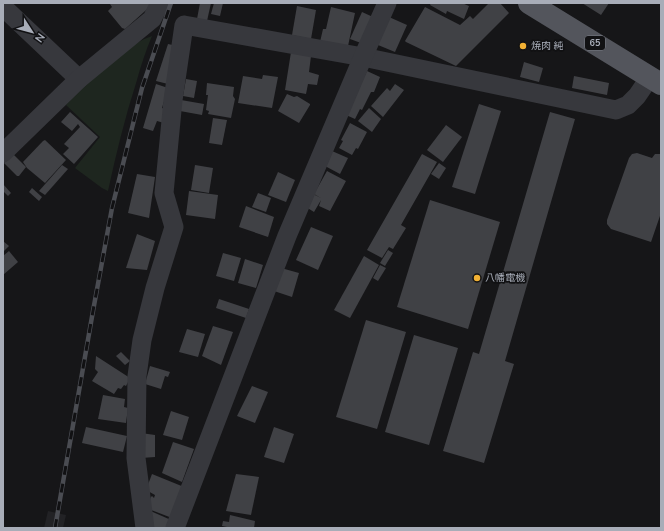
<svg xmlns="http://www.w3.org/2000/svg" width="664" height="531" font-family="'Nunito Sans','Noto Sans JP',sans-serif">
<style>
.built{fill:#222225}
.green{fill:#1e261f}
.building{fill:#404145}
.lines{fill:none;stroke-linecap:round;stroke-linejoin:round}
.minor{stroke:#37383d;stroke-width:19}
.major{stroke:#53555c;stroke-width:22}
.rail-casing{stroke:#4a4c52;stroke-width:4.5}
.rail{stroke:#111113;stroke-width:3;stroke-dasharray:9;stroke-linecap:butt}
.poi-dot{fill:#f2b134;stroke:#111113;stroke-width:1.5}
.labels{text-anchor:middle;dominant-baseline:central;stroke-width:3.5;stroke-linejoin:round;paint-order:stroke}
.shield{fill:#111113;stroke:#7b7e86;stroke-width:1}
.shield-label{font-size:9px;font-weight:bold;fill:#a8adb8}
.poi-label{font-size:10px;fill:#a8adb8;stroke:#111113;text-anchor:start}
</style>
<rect width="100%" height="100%" fill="#161618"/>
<polygon class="built" points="48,511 66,515 63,528 44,528"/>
<path class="green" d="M152 36C146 50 141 65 137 80 125 117 116 154 108 191L102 188 75 168 100 137 66 105C75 94 86 85 97 75 114 59 129 44 152 36Z"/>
<g class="building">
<polygon points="111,3 154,3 125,29 122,28 108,11 112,7 110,4"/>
<polygon points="200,3 211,3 207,21 197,19"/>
<polygon points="214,3 223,3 220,16 211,14"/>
<polygon points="431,3 462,3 469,6 464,19 447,11 446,14 430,5"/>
<polygon points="489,3 500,3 509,13 456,66 406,42 405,41 425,7 460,25 470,16 473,19"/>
<polygon points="582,3 609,3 601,15"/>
<polygon points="297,6 316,10 311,39 292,35"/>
<polygon points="331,7 355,13 348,46 320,42 323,29 326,29"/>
<polygon points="362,12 373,17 361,43 350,39"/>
<polygon points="389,17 407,25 395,52 378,45"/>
<polygon points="168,44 177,46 168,84 156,81"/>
<polygon points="291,52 311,56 309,72 319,75 317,85 308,84 306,94 285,90"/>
<polygon points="524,62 543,68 539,82 520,77"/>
<polygon points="367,71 380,77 374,92 371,92 362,110 360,109 355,119 346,115"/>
<polygon points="263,75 278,77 272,108 238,103 243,76 262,79"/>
<polygon points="574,76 609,83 607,95 572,88"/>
<polygon points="186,79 197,81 194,98 183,96"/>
<polygon points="207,83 234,87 233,96 235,99 231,118 208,114 209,111 206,110 208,95 206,95"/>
<polygon points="156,84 168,88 162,108 168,110 164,123 157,121 153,131 143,128"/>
<polygon points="395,84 404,90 383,117 371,106 387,88 390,91"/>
<polygon points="287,94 294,97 297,96 310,104 310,105 299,123 278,111"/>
<polygon points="181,100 204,104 202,115 180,111"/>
<polygon points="479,104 501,111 475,194 452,187"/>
<polygon points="369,108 381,119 372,132 358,121"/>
<polygon points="70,112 98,137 74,164 63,154 69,148 64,144 80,127 78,124 72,131 61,122"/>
<polygon points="550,112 575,119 505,361 514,364 484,463 443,451 473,352 479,354"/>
<polygon points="213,118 227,120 222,145 209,143"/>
<polygon points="350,123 367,132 358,149 356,148 352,155 339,148 343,141 341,140"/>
<polygon points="446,125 462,137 443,162 427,150"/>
<polygon points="45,140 66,160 45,183 27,168 23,162 43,141"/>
<polygon points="332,151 348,158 340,174 325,166"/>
<polygon points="637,153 652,158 655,154 661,154 661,213 651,242 611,229 607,224 607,220 629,158 632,154"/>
<polygon points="11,154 13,154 26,167 19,176 17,176 4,163"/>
<polygon points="422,154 437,162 401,225 406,228 393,249 389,247 382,258 367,250"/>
<polygon points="439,163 446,168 439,179 431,174"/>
<polygon points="62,165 68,169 45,195 39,191"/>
<polygon points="195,165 213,168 209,193 191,190"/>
<polygon points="327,171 346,181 330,211 319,206 321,200 314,212 306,207 313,194 321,198 314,194"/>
<polygon points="278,172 295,180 286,202 268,195"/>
<polygon points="137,174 155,177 149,218 128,213"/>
<polygon points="3,184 11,193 8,196 3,191"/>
<polygon points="32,188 42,197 39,201 29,192"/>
<polygon points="189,191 218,195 215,219 186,215"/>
<polygon points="258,193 271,198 266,212 252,207"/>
<polygon points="430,200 500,222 468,329 397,307"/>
<polygon points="246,206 274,217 268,237 239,227"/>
<polygon points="311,227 333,236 318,270 296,260"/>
<polygon points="137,234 155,241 147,270 126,268"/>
<polygon points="3,241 9,246 3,252"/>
<polygon points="388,250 393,253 385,266 380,263"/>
<polygon points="9,251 18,262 3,275 3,256"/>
<polygon points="223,253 241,258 234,281 216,276"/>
<polygon points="364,256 379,265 350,318 334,310"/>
<polygon points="245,259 263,265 256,288 238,283"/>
<polygon points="380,265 386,268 378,281 373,278"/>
<polygon points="281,268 299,273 292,297 274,291"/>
<polygon points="219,299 249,309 246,318 216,308"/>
<polygon points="366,320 406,332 377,429 336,417"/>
<polygon points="213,326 233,332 221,365 202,356"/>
<polygon points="187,329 205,334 198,357 179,352"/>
<polygon points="414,335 458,348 429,445 385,432"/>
<polygon points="121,352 130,361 125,365 116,356"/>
<polygon points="96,356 130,378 126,386 124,385 121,389 118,388 114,394 92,381 98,372 95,369"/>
<polygon points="150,366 170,372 168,377 165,376 161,389 145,384"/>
<polygon points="252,386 268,392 255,423 237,416"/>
<polygon points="103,395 125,399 124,407 128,408 126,423 98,419"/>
<polygon points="171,411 189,417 182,440 163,435"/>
<polygon points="86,427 127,436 123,452 82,443"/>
<polygon points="274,427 294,434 284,463 264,457"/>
<polygon points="141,433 155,435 155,457 141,458"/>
<polygon points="173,442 194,449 182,482 162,473"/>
<polygon points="152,474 184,487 172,518 146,508 151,497 152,496 154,498 155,495 146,490"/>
<polygon points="236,474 259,477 251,515 226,511"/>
<polygon points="146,509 171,520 168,528 150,528"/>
<polygon points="230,515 255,521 254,528 227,528 227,527 222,526 223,521 229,522"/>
</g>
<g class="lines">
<g class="minor">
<polyline points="3,7 79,79"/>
<polyline points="3,153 79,79 152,19 160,3"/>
<polyline points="145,528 136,458 137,376 142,340 155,288 174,227 164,193 173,100 184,25 363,57 616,110 628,105 637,96 650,77"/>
<polyline points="175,528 287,236 363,57 387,3"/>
</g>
<polyline class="major" points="529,3 661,84"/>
<g class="rail-casing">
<polyline id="rail" points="55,528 93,311 112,208 142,88 171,3"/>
</g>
<use href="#rail" class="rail"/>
</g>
<g class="poi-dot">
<circle cx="523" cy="46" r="4"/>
<circle cx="477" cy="278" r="4"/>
</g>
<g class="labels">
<rect class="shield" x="585" y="36" width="20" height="14" rx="3"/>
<g class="shield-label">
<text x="595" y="43">65</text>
</g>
<g class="poi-label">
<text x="531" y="46">焼肉 純</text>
<text x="485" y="278">八幡電機</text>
</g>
</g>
<rect width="664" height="531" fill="none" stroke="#a8adb8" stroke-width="8"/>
<g transform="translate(32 32) rotate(126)" stroke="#111113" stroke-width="3" paint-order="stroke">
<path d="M0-3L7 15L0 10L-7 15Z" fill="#a8adb8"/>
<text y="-6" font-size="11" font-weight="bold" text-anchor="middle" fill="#a8adb8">N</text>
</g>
</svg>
